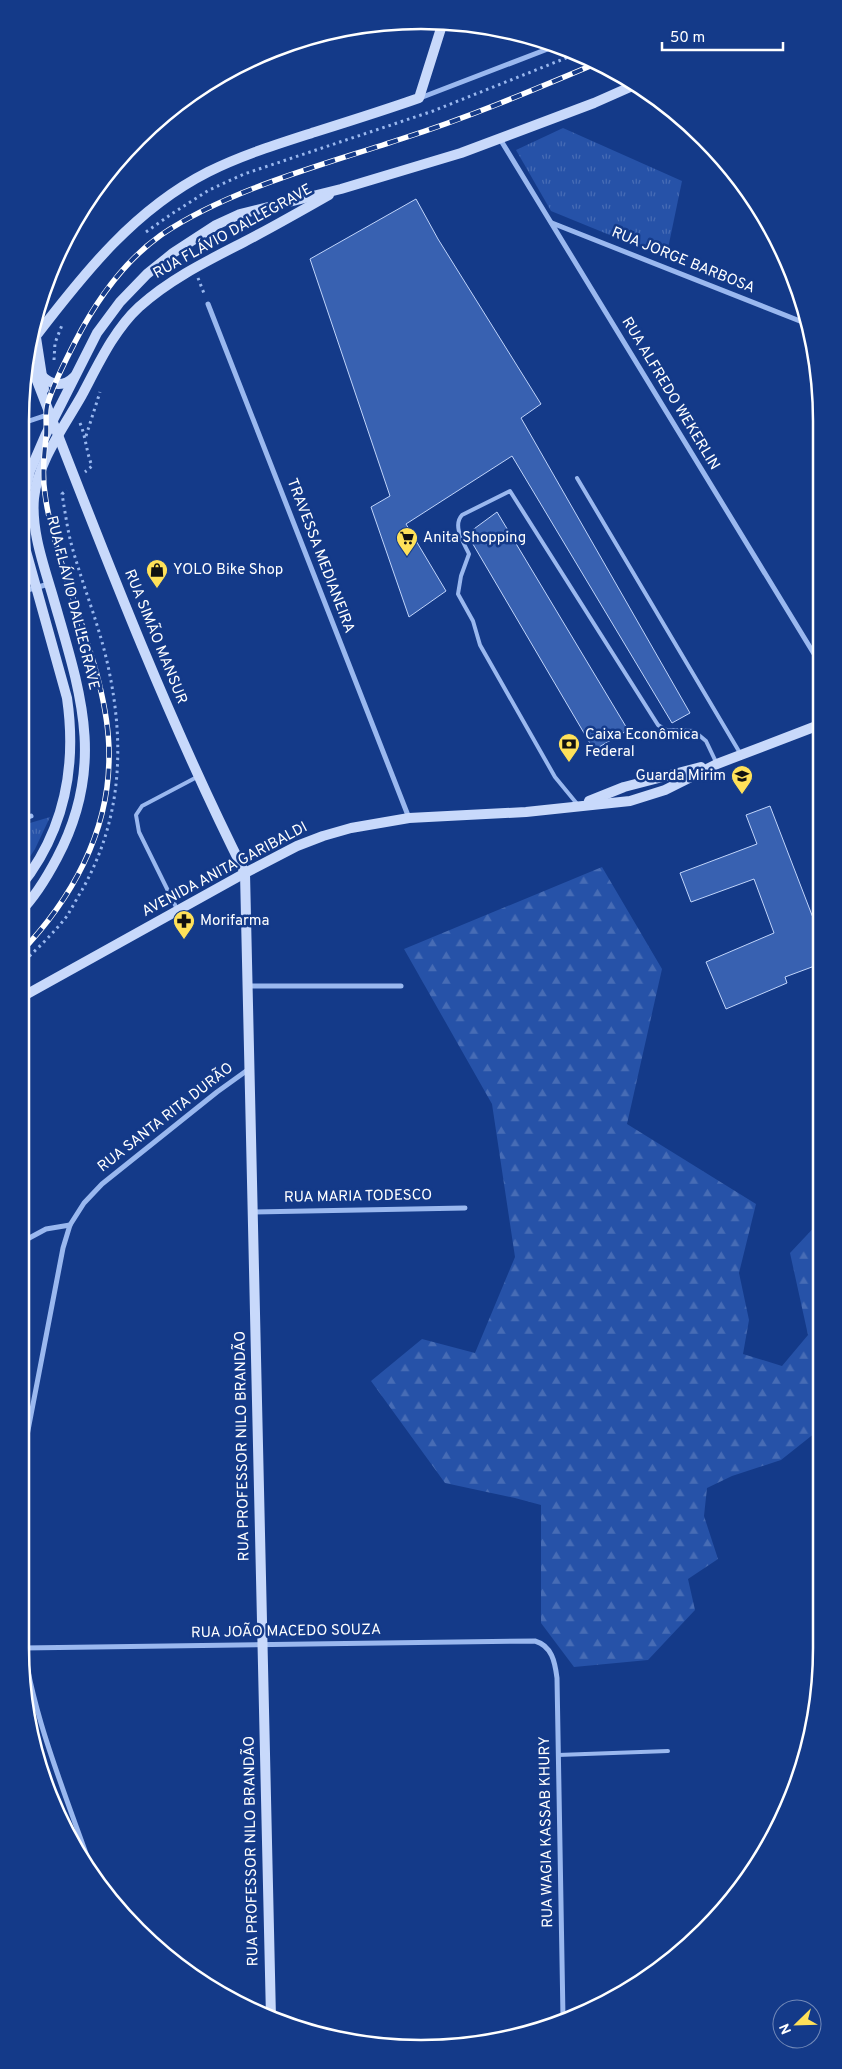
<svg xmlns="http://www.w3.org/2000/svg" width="842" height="2069" font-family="Overpass,sans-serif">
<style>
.forest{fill:url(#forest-firs)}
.park{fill:url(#park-tufts)}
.building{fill:#3861b1;stroke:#c1d5fb}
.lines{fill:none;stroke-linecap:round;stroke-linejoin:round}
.path{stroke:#9ab8ef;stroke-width:3;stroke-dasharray:2.5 4;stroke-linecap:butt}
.lane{stroke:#9ab8ef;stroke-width:4}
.street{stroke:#9ab8ef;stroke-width:5}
.secondary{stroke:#c8d9fb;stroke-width:10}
.rail-casing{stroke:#fff;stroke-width:5.5}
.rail{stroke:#143a89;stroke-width:4;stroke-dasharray:11;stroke-linecap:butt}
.labels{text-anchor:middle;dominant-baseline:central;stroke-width:5;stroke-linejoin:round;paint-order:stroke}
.street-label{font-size:15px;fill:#fff;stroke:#143a89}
.poi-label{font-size:15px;fill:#fff;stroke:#143a89;text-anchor:start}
.rim{fill:none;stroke:#fff;stroke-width:2.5}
</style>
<defs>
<pattern id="forest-firs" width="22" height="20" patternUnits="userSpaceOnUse" patternTransform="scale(1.25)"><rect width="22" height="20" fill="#2652a8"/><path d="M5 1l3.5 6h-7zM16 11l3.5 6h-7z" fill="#476cb5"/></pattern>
<pattern id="park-tufts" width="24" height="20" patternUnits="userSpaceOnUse" patternTransform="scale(1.25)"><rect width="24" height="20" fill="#2652a8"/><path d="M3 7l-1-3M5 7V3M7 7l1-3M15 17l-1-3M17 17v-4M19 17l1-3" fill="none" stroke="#476cb5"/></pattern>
</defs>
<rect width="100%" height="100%" fill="#143a89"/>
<polygon class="forest" points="602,867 662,969 627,1124 756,1204 739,1273 749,1320 743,1354 782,1366 808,1335 790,1253 821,1220 821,1413 815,1433 781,1460 732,1476 707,1488 704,1516 718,1559 688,1579 695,1610 648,1660 574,1667 541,1623 541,1505 515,1498 445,1483 371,1381 422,1339 475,1353 515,1257 492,1104 404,949"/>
<g class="park">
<polygon points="563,128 682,181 666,258 551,211 516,150"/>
<polygon points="50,817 35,849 20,872 20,826"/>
</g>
<g class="building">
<polygon points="416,199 438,239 541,404 521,418 690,713 672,723 512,456 406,524 446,591 409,617 371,507 390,496 310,259"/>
<polygon points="497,512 628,730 594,750 467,534"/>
<polygon points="770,806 815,923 820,921 820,964 785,977 787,983 726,1009 706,962 774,933 754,879 691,902 680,873 757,844 746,815"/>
</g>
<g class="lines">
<g class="path">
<polyline points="146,232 173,213 209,190 244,174 433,111 576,54"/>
<polyline points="198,278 205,296"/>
<polyline points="54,360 55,343 62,325"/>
<path d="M80 423C86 437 86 451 92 466L85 472"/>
<polyline points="86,436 100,392"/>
<path d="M20 965C36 950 53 934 67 916 72 908 77 898 82 890 122 819 125 744 108 666 99 624 82 584 71 543 67 527 65 511 62 494L67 490"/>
</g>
<g class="lane">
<polyline points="577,478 740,753"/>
<path d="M578 805 555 777 501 682 480 645 473 621 458 594 461 576 469 554C464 543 452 526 462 515L510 491 658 725 666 730 694 731 706 741 717 764"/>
<polyline points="177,909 139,832 136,815 142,806 197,777"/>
<polyline points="558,1755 668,1751"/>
</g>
<g class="street">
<polyline points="420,98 558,45"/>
<polyline points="500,139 819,662"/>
<polyline points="552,223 805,323"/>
<polyline points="208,304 409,818"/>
<polyline points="20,424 50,414"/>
<polyline points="20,592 49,584"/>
<polyline points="20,820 31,816"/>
<polyline points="248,986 401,986"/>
<polyline points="253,1212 465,1208"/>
<polyline points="20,1243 46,1229 70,1225"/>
<polyline points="20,1472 63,1248 70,1225 84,1203 102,1184 217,1092 249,1069"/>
<path d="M20 1618C28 1708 65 1792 94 1876"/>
<path d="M23 1648 535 1641C552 1646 555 1662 557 1678L563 2017"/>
</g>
<g class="secondary">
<polyline points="35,331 44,389"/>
<path d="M36 336C85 272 135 209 208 172 242 155 278 144 315 132 350 121 385 110 419 98L443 22"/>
<path d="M30 363C97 535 162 708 245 873L271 2018"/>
<path d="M42 376C52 386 64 387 74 377"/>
<polyline points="589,801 624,787 701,767"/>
<path d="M20 887C64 832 77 767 67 698L26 551 23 518 24 497 30 471 46 434 97 333 120 302 147 274 173 253 216 225 240 214 341 189 461 153 594 103 637 84"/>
<path d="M20 912C36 896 47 877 57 858 107 764 80 691 53 597 44 566 31 531 34 498 38 461 64 427 82 395 98 365 114 330 139 307 170 279 207 261 244 242 273 227 301 211 329 195"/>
<polyline points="20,998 245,873 297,846 323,836 351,828 409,818 526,812 630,801 665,790 717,764 819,725"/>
</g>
<g class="rail-casing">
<path id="rail" d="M20 953C71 900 109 833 109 757 110 702 86 638 69 586 59 556 49 525 45 494 42 475 44 456 46 437 47 427 45 416 47 406 53 384 65 362 75 342 96 301 123 262 161 235 229 189 323 165 401 139 467 118 531 91 595 64"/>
</g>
<use href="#rail" class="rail"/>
</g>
<defs>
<g id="supermarket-pin" transform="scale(1.125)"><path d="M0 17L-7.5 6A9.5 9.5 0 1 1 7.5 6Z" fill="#ffe159" stroke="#143a89"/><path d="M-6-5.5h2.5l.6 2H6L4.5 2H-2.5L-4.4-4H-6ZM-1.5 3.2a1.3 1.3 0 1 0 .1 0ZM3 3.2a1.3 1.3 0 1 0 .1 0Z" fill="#111"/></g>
<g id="shop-pin" transform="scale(1.125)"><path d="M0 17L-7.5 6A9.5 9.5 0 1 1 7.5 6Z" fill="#ffe159" stroke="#143a89"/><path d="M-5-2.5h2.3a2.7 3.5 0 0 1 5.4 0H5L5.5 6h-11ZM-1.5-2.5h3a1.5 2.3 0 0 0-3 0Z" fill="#111"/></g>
<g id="bank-pin" transform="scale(1.125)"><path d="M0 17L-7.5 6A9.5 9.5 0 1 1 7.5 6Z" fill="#ffe159" stroke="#143a89"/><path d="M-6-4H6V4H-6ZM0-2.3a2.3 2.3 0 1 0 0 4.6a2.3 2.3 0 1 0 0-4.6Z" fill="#111"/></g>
<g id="school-pin" transform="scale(1.125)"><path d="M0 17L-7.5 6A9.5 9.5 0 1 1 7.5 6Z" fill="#ffe159" stroke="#143a89"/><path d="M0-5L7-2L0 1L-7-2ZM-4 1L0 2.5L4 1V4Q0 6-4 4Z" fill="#111"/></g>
<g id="pharmacy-pin" transform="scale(1.125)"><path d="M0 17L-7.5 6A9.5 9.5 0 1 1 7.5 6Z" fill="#ffe159" stroke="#143a89"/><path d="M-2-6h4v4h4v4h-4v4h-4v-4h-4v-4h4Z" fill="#111"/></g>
</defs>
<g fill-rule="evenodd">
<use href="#supermarket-pin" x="407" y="538"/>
<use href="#shop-pin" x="157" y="570"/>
<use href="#bank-pin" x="569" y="744"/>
<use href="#school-pin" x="742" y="776"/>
<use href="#pharmacy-pin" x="184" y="921"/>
</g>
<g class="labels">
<g class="street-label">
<text transform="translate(233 232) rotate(-29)">RUA FLÁVIO DALLEGRAVE</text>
<text transform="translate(683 261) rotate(22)">RUA JORGE BARBOSA</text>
<text transform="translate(670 394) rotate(59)">RUA ALFREDO WEKERLIN</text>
<text transform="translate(320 556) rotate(69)">TRAVESSA MEDIANEIRA</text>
<text transform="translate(72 603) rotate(76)">RUA FLÁVIO DALLEGRAVE</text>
<text transform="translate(155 637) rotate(68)">RUA SIMÃO MANSUR</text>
<text transform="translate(225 870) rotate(-28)">AVENIDA ANITA GARIBALDI</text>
<text transform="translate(166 1118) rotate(-38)">RUA SANTA RITA DURÃO</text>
<text transform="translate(358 1197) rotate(-1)">RUA MARIA TODESCO</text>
<text transform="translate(243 1446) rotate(-91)">RUA PROFESSOR NILO BRANDÃO</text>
<text transform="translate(286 1632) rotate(-1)">RUA JOÃO MACEDO SOUZA</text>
<text transform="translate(547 1832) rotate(-91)">RUA WAGIA KASSAB KHURY</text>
<text transform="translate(252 1851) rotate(-91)">RUA PROFESSOR NILO BRANDÃO</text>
</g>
<g class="poi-label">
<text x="423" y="538">Anita Shopping</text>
<text x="173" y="570">YOLO Bike Shop</text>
<text x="585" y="735">Caixa Econômica<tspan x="585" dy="17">Federal</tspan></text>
<text x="726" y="776" text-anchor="end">Guarda Mirim</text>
<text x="200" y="921">Morifarma</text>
</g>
</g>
<path d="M0 0H842V2069H0ZM421 29H421A392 392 0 0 1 813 421V1648A392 392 0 0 1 421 2040H421A392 392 0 0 1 29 1648V421A392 392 0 0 1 421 29Z" fill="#143a89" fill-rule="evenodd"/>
<path class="rim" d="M421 29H421A392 392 0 0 1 813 421V1648A392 392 0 0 1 421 2040H421A392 392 0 0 1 29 1648V421A392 392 0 0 1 421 29Z"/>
<g transform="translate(797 2024) rotate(247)"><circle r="24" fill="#143a89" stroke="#7289b8"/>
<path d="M0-4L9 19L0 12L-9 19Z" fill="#ffe159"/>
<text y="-8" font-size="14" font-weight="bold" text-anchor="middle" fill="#ffffff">N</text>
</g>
<path d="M662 42v8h121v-8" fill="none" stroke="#ffffff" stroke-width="2.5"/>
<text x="670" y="42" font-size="15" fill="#ffffff" stroke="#143a89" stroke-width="4" paint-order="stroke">50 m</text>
</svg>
